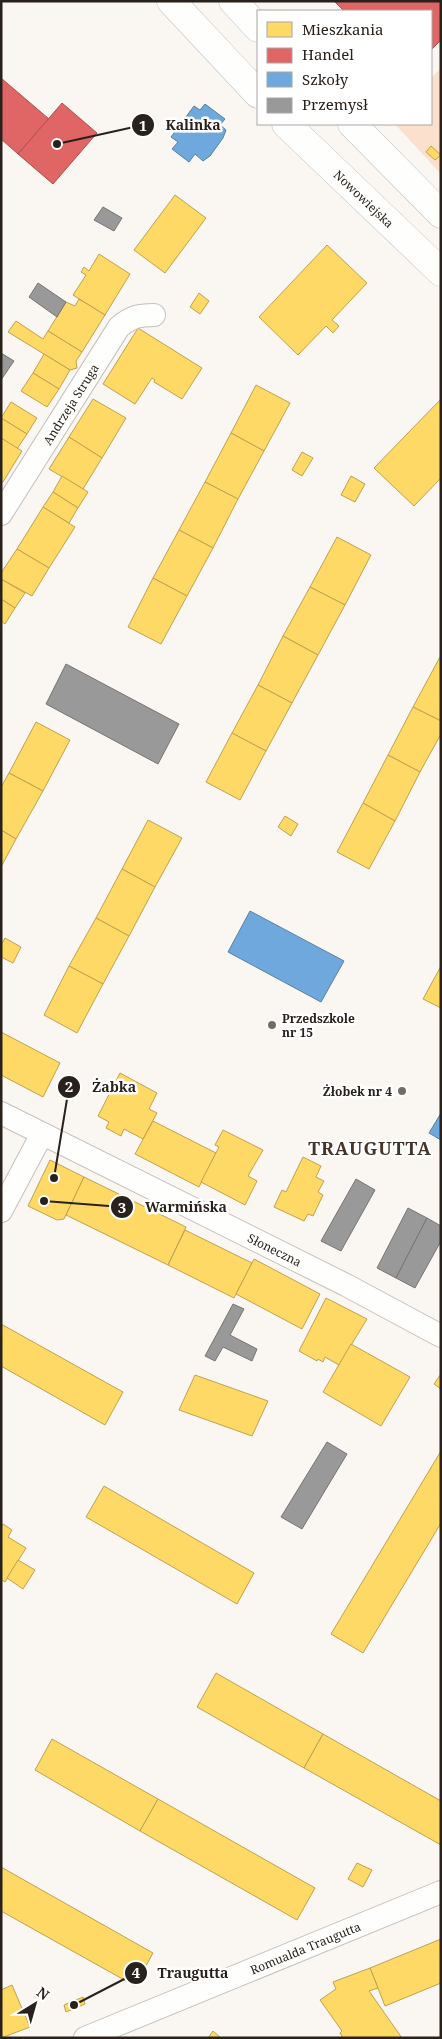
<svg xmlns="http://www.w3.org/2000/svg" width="442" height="2039" font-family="'Noto Serif',serif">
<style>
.green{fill:#fbe0cd}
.homes{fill:#ffd966;stroke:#bfa250}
.shops{fill:#e06666;stroke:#a95150}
.schools{fill:#6fa8dc;stroke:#5a80a2}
.industry{fill:#999;stroke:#777573}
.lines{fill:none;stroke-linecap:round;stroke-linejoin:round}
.street-casing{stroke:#c7c1bc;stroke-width:24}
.secondary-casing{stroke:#c7c1bc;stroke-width:29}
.street{stroke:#fefefd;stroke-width:22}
.secondary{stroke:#fefefd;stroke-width:28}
.poi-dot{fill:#726c66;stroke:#fff;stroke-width:2}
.labels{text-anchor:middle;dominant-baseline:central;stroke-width:5;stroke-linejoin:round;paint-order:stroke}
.street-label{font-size:12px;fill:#29211b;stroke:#fff}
.poi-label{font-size:12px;font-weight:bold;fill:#29211b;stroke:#fff;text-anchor:start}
.district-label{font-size:18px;font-weight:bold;letter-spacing:1px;fill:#453428;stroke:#fff}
.leader{fill:none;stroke:#29211b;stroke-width:2}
.callout-dot{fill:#29211b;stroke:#fff;stroke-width:2}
.mark-label{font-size:15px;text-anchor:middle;font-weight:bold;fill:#fff}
.callout-label{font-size:14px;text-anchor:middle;font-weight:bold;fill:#29211b;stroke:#fff;stroke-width:5;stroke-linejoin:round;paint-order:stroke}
</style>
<rect width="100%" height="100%" fill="#faf6f2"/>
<polygon class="green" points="441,68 441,174 395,124 431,124 431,78"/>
<g class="homes">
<polygon points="431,146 441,155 435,160 426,152"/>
<polygon points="175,195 206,218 165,273 134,250"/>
<polygon points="327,245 367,283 332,320 339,326 333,333 326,326 298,355 259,317"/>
<polygon points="99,254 130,274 105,315 73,295 86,275 81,272 84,267 89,271"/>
<polygon points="199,293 209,301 200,314 190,307"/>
<polygon points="79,299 105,315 82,352 48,331 66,302 75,306"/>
<polygon points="16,321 43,339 48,331 82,352 76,361 77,368 70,370 8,332"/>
<polygon points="138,328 202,368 182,399 154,382 155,380 152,378 135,404 103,384"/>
<polygon points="44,354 70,370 59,389 33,373"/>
<polygon points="33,373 59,389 47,407 21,391"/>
<polygon points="256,385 290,403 264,451 231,433"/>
<polygon points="93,399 126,418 102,458 69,437"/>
<polygon points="441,399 441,478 414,506 374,468"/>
<polygon points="11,402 37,418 27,434 1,418"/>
<polygon points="1,418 27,434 17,449 1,438"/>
<polygon points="231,433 264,451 238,499 205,482"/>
<polygon points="69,437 102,458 83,489 49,469"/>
<polygon points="1,438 22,451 3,482 1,481"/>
<polygon points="302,452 313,458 302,476 292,470"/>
<polygon points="62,476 88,492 78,508 53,492"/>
<polygon points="351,476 365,484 355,502 341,495"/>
<polygon points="205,482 238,499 213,548 179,530"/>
<polygon points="53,492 78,508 69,523 43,507"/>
<polygon points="43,507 75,527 49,568 17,549"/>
<polygon points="179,530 213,548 187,596 153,578"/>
<polygon points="337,537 371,555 345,605 310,587"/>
<polygon points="17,549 49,568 32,596 1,579 1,573"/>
<polygon points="153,578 187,596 161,644 128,627"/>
<polygon points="1,579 25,593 15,608 1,599"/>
<polygon points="310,587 345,605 318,655 283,636"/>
<polygon points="1,599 15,608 5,624 1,621"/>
<polygon points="283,636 318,655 292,703 258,685"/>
<polygon points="440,657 441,657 441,721 413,707"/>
<polygon points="258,685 292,703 266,751 232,733"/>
<polygon points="413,707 441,721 441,734 420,772 388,755"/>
<polygon points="36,722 70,740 43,791 9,773"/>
<polygon points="232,733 266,751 240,800 206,782"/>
<polygon points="388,755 420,772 395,821 363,803"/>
<polygon points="9,773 43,791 16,839 1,830 1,787"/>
<polygon points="363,803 395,821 369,869 337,852"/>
<polygon points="285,816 298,824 291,836 278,827"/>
<polygon points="148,820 182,838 155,887 122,869"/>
<polygon points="1,830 16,839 1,867"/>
<polygon points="122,869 155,887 129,936 96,918"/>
<polygon points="96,918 129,936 103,984 69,966"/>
<polygon points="5,938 21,947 13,963 1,957 1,945"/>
<polygon points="69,966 103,984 77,1033 44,1015"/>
<polygon points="441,966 441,1008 423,999"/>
<polygon points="1,1032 60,1063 43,1097 1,1075"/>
<polygon points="120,1073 157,1093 149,1109 157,1113 143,1139 124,1129 121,1136 106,1128 109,1122 98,1116"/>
<polygon points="153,1121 216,1153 199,1187 135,1154"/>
<polygon points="223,1130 263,1150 248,1176 257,1181 245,1205 201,1182 219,1147 215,1145"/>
<polygon points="303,1157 321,1166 316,1177 324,1181 318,1192 323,1195 313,1216 308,1214 304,1221 274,1207 282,1190 286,1192"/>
<polygon points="50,1160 84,1177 64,1219 57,1220 28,1206"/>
<polygon points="84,1177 186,1227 168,1265 66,1215"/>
<polygon points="185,1230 252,1263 234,1298 168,1265"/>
<polygon points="254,1259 320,1294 302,1329 236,1294"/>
<polygon points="326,1298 367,1319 339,1365 325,1357 323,1362 318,1359 317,1361 299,1351"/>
<polygon points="1,1324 123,1392 105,1425 1,1366"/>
<polygon points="351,1344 410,1377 381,1426 323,1392"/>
<polygon points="441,1374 441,1389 434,1384"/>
<polygon points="195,1375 268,1401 252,1436 179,1410"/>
<polygon points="441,1451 441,1523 363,1653 331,1634"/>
<polygon points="104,1486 254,1573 237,1604 86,1517"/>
<polygon points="3,1524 12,1530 8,1537 26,1548 5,1582 1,1579 1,1527"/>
<polygon points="18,1560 35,1570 23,1589 7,1578"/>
<polygon points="216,1673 323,1734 304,1768 197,1707"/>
<polygon points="323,1734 441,1801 441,1845 304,1768"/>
<polygon points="52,1739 158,1799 140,1831 35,1770"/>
<polygon points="158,1799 315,1888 297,1920 140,1831"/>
<polygon points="357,1863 372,1870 363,1887 348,1879"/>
<polygon points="1,1867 153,1953 135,1986 1,1911"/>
<polygon points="441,1939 441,1983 385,2006 370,1968"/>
<polygon points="370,1968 378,1988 369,1991 402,2038 343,2038 340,2033 342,2031 320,2000 336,1989 333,1982"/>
<polygon points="12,1985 30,2027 1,2038 1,1990"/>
<polygon points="83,1997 85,2004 66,2012 64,2005"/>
<polygon points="213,2031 221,2038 208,2038"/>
</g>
<g class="shops">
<polygon points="334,1 441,1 441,40 431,50 431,11 344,11"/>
<polygon points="1,78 49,119 18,154 1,139"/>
<polygon points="62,103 97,133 53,184 18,154"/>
</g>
<g class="schools">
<polygon points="205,104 225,119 220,125 226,130 223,138 210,156 203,161 195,154 189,162 172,149 178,142 171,137 194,106 200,110"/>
<polygon points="250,911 344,961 321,1002 228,952"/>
<polygon points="441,1113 441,1140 429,1133"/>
</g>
<g class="industry">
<polygon points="103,207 122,218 114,231 94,220"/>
<polygon points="38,283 66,302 57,317 29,297"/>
<polygon points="1,353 14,361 1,380"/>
<polygon points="66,664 179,724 158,764 46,704"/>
<polygon points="356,1179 375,1190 341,1251 321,1241"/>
<polygon points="408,1208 427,1218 396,1278 377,1268"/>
<polygon points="427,1218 441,1226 441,1241 415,1288 396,1278"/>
<polygon points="233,1304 244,1309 230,1335 257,1349 252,1361 223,1347 215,1361 205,1356"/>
<polygon points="327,1442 347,1454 302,1529 281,1517"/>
</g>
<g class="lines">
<g class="street-casing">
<g id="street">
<path id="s1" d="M1 514 119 327C131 317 138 315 154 315"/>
<path id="s2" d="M1 1113 346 1285 441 1336"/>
<polyline points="1,1211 42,1134"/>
<path id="s3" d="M85 2038 441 1892"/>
</g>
</g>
<g class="secondary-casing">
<g id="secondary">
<polyline points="171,1 258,94"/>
<polyline points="233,1 258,28"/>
<path id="s4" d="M286 124 441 272"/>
<polyline points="352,124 441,214"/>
</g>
</g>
<use href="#street" class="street"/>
<use href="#secondary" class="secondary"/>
</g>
<g class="poi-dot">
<circle cx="272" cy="1025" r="5"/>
<circle cx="402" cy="1091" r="5"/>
</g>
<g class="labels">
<g class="street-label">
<text stroke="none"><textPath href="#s4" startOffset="108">Nowowiejska</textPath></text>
<text stroke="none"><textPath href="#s1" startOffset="130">Andrzeja Struga</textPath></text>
<text stroke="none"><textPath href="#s2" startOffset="306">Słoneczna</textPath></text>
<text stroke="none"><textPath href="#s3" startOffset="238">Romualda Traugutta</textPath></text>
</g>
<g class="poi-label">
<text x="282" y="1018">Przedszkole<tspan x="282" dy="14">nr 15</tspan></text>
<text x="392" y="1091" text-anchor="end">Żłobek nr 4</text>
</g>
<g class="district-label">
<text x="370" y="1148">TRAUGUTTA</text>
</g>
</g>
<path class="leader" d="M57 144L143 125M54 1178L69 1087M44 1201L122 1207M74 2005L136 1973"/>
<g class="callout-dot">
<circle cx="57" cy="144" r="5"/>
<circle cx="54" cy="1178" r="5"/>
<circle cx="44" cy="1201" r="5"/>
<circle cx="74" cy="2005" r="5"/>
<circle cx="143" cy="125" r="12"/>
<circle cx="69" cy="1087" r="12"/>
<circle cx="122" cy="1207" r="12"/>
<circle cx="136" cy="1973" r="12"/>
</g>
<g class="mark-label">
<text x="143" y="131">1</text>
<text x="69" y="1092">2</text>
<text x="122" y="1213">3</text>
<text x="136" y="1978">4</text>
</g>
<g class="callout-label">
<text x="193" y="130">Kalinka</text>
<text x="114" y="1092">Żabka</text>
<text x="186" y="1212">Warmińska</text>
<text x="193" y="1978">Traugutta</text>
</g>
<rect width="442" height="2039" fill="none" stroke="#29211b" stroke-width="5"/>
<rect x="257" y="10" width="175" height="115" fill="#ffffff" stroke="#a9a6a4"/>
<rect x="267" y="22" width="25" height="15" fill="#ffd966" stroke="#a9a6a4"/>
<text x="302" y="35" font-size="15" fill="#29211b">Mieszkania</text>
<rect x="267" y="48" width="25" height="15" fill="#e06666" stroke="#a9a6a4"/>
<text x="302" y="60" font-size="15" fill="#29211b">Handel</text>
<rect x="267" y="72" width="25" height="15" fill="#6fa8dc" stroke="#a9a6a4"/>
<text x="302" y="85" font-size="15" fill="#29211b">Szkoły</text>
<rect x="267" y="98" width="25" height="15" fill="#999999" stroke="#a9a6a4"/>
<text x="302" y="110" font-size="15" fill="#29211b">Przemysł</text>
<g transform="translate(35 2004) rotate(37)" stroke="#ffffff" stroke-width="4" paint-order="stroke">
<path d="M0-4L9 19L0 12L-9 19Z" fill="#29211b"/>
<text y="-8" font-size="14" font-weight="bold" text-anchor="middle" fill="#29211b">N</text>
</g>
</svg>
